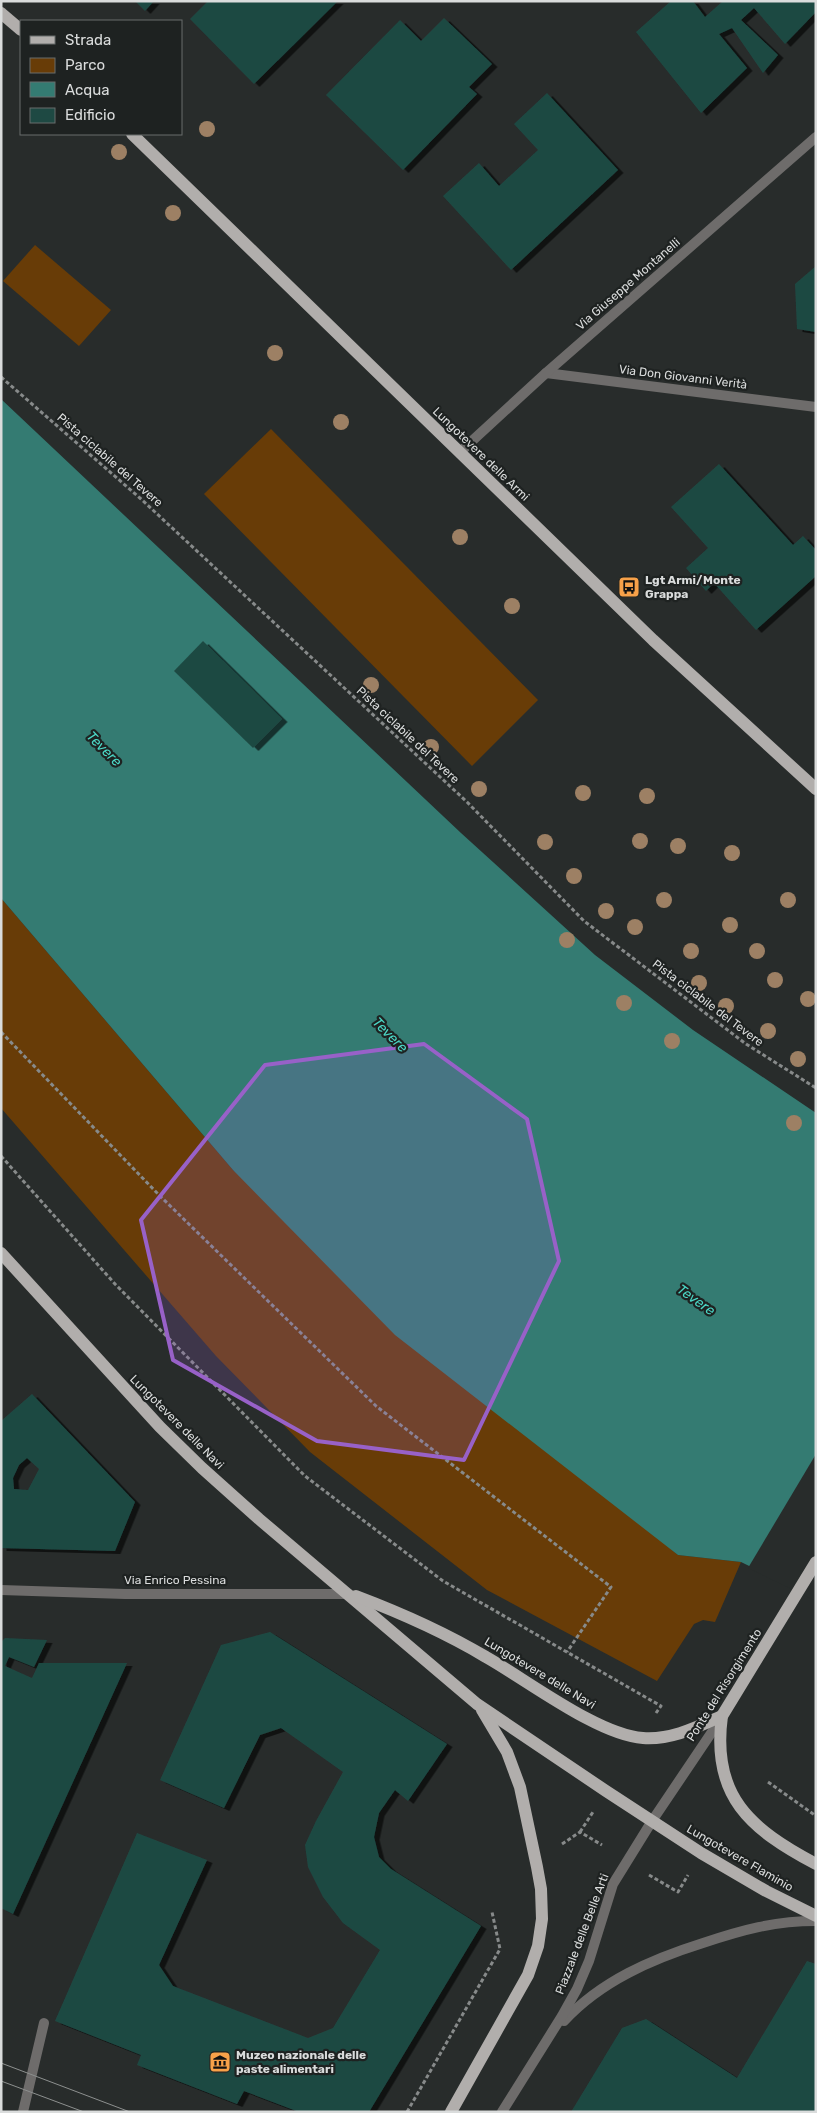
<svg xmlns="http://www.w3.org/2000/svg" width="817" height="2113" font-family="Rubik,sans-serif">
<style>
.green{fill:#683c07}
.water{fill:#347b72}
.pier{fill:#282c2b}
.building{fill:#1e4943;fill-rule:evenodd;filter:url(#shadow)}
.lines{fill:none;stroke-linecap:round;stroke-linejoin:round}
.path{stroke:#878a8a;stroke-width:3;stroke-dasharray:4 2.5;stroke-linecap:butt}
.service{stroke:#6e6c6b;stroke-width:10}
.minor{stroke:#6e6c6b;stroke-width:10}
.tertiary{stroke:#6e6c6b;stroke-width:10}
.primary{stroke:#b1aeac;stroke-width:12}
.tram{stroke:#8d908f;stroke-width:1}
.tree{fill:#9d8064}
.marked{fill:#9861c8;fill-opacity:0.2;stroke:#9861c8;stroke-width:4;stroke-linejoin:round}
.labels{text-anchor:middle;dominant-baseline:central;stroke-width:4.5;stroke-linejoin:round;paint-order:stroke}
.street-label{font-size:12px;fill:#dadcdc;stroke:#1e2221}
.poi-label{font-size:12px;font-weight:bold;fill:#dadcdc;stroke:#1e2221;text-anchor:start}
.water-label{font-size:14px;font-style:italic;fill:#4bd7c6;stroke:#1e2221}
</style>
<defs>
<filter id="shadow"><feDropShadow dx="5.5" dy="3" stdDeviation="0" flood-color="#0009"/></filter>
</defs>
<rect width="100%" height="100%" fill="#282c2b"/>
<g class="green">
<polygon points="35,245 111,310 79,346 3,281"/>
<polygon points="271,429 538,700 472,766 204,494"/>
<polygon points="1,898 233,1170 678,1555 741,1562 715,1622 703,1620 694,1624 657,1681 487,1590 310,1452 216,1356 1,1108"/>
</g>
<polygon class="water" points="1,399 461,833 595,955 693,1030 816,1113 816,1599 741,1562 678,1555 395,1335 233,1170 1,898"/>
<polygon class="pier" points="816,1454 816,1601 748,1568"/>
<g class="building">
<polygon points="135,1 154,1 145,11"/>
<polygon points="208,1 338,1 254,84 190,19"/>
<polygon points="671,1 693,1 705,17 723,1 816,1 816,12 785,44 754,8 741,20 778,55 763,73 732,28 719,34 747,68 701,113 636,32"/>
<polygon points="444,18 492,64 469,87 477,94 403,170 326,95 400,20 421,41"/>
<polygon points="547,93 618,170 511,270 443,196 479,163 499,186 538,150 514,124"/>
<polygon points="816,266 816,332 797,329 795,284"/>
<polygon points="719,464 793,545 803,536 816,550 816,576 756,630 714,583 706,591 686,568 708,548 671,507"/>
<polygon points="203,641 282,719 253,748 174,671"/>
<path d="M32 1394 135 1502 115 1551 1 1548V1421ZM27 1458 39 1469 28 1490 14 1489 13 1478 19 1465Z"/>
<polygon points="270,1632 447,1744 408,1801 395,1790 379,1813 374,1837 379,1857 391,1869 481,1926 369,2112 299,2112 244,2091 237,2104 137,2065 141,2055 55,2021 137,1833 207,1860 159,1965 173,1986 308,2038 333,2028 380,1950 343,1923 323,1897 308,1867 305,1845 316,1821 343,1772 281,1728 260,1735 224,1808 160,1780 221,1645"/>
<polygon points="5,1638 47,1640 34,1667 9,1657 5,1666 32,1678 39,1663 127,1663 13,1914 1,1908 1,1642"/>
<polygon points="807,1961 816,1964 816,2112 571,2112 622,2028 646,2019 737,2078"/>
</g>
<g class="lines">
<g class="path">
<polyline points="1,377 141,499 467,802 584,921 746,1044 816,1088"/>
<polyline points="1,1032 160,1196 376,1406 611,1587 567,1652"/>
<polyline points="1,1156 115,1284 305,1476 443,1581 661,1706 656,1713"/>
<polyline points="768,1782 816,1816"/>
<polyline points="580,1832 593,1812"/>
<polyline points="562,1844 580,1832 602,1845"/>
<polyline points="649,1875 678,1892 688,1875"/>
<polyline points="407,2112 500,1949 492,1912"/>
</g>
<polyline class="service" points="23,2112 44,2023"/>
<g class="minor">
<polyline points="546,373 816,407"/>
<polyline points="460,452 546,373 816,137"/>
<polyline points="1,1590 125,1594 349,1594"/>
</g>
<g class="tertiary">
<path d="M564 2021C601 1981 652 1959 703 1943 742 1930 774 1921 816 1921"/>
<polyline points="502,2112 562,2016 577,1989 589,1961 613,1884 652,1821 722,1717"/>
</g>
<g class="primary">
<polyline points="1,13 21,30"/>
<polyline points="132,134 653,640 816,789"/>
<polyline points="1,1253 160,1427 202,1468 259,1519 477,1704 606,1791 701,1853 766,1891 816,1916"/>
<path d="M816 1562 722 1716C711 1796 750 1829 816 1864"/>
<path d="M356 1596C401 1613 444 1632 486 1657 527 1680 598 1735 643 1738 672 1740 697 1727 722 1716"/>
<polyline points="451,2112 528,1975 538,1946 542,1919 541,1889 537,1867 520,1787 507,1752 482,1710"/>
</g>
<g class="tram">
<polyline points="1,2063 130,2112"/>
<polyline points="1,2081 84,2112"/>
</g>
</g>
<g class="tree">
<circle cx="207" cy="129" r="8"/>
<circle cx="119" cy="152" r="8"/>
<circle cx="173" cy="213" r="8"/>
<circle cx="275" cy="353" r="8"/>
<circle cx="341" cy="422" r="8"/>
<circle cx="460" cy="537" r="8"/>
<circle cx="512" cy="606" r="8"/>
<circle cx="371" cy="685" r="8"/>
<circle cx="431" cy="747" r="8"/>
<circle cx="479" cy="789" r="8"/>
<circle cx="583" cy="793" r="8"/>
<circle cx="647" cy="796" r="8"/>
<circle cx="640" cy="841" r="8"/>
<circle cx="545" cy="842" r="8"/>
<circle cx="678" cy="846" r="8"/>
<circle cx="732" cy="853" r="8"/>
<circle cx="574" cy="876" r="8"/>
<circle cx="664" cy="900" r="8"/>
<circle cx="788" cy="900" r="8"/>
<circle cx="606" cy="911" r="8"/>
<circle cx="730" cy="925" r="8"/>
<circle cx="635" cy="927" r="8"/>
<circle cx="567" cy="940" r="8"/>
<circle cx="691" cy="951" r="8"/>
<circle cx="757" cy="951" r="8"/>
<circle cx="775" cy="980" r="8"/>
<circle cx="699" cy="983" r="8"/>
<circle cx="808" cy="999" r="8"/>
<circle cx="624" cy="1003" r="8"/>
<circle cx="726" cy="1006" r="8"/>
<circle cx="768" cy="1031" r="8"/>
<circle cx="672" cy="1041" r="8"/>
<circle cx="798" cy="1059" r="8"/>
<circle cx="794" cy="1123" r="8"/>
</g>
<path class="marked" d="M424 1044 527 1119 559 1261 464 1460 317 1441 173 1360 141 1220 265 1065Z"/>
<defs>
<g id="bus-square" transform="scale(1.125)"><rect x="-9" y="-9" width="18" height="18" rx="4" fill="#f7a149" stroke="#1e2221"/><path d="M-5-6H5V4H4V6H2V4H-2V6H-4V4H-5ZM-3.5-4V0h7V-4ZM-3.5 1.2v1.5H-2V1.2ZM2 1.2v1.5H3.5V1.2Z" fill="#111"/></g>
<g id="museum-square" transform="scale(1.125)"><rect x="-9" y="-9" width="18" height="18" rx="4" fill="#f7a149" stroke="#1e2221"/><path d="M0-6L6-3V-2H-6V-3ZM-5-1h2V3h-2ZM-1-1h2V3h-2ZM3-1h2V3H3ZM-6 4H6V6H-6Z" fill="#111"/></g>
</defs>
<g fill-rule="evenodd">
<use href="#bus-square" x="629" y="587"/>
<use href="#museum-square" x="220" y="2062"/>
</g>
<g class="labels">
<g class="street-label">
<text transform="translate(628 284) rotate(-41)">Via Giuseppe Montanelli</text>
<text transform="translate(683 377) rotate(7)">Via Don Giovanni Verità</text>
<text transform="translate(481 454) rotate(44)">Lungotevere delle Armi</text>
<text transform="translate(110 460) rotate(41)">Pista ciclabile del Tevere</text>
<text transform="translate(408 735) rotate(43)">Pista ciclabile del Tevere</text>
<text transform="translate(708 1003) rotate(37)">Pista ciclabile del Tevere</text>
<text transform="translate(177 1422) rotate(45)">Lungotevere delle Navi</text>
<text x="175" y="1580">Via Enrico Pessina</text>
<text transform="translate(540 1673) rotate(31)">Lungotevere delle Navi</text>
<text transform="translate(724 1685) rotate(-58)">Ponte del Risorgimento</text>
<text transform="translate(740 1858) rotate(30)">Lungotevere Flaminio</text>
<text transform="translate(582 1934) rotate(-69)">Piazzale delle Belle Arti</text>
</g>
<g class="poi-label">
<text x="645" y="580">Lgt Armi/Monte<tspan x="645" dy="14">Grappa</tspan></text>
<text x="236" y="2055">Muzeo nazionale delle<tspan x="236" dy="14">paste alimentari</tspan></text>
</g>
<g class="water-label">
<text transform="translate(104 749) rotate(45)">Tevere</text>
<text transform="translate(390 1035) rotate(45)">Tevere</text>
<text transform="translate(696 1300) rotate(35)">Tevere</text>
</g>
</g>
<rect width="817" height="2113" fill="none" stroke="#dadcdc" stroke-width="5"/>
<rect x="20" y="20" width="162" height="115" fill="#1e2221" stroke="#696c6c"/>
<rect x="30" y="36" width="25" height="8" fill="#b1aeac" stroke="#696c6c"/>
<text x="65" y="45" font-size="15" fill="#dadcdc">Strada</text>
<rect x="30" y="58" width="25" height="15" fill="#683c07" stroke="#696c6c"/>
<text x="65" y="70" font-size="15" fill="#dadcdc">Parco</text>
<rect x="30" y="82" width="25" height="15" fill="#347b72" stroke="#696c6c"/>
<text x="65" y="95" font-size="15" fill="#dadcdc">Acqua</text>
<rect x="30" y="108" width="25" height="15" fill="#1e4943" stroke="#696c6c"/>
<text x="65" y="120" font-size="15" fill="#dadcdc">Edificio</text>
</svg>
